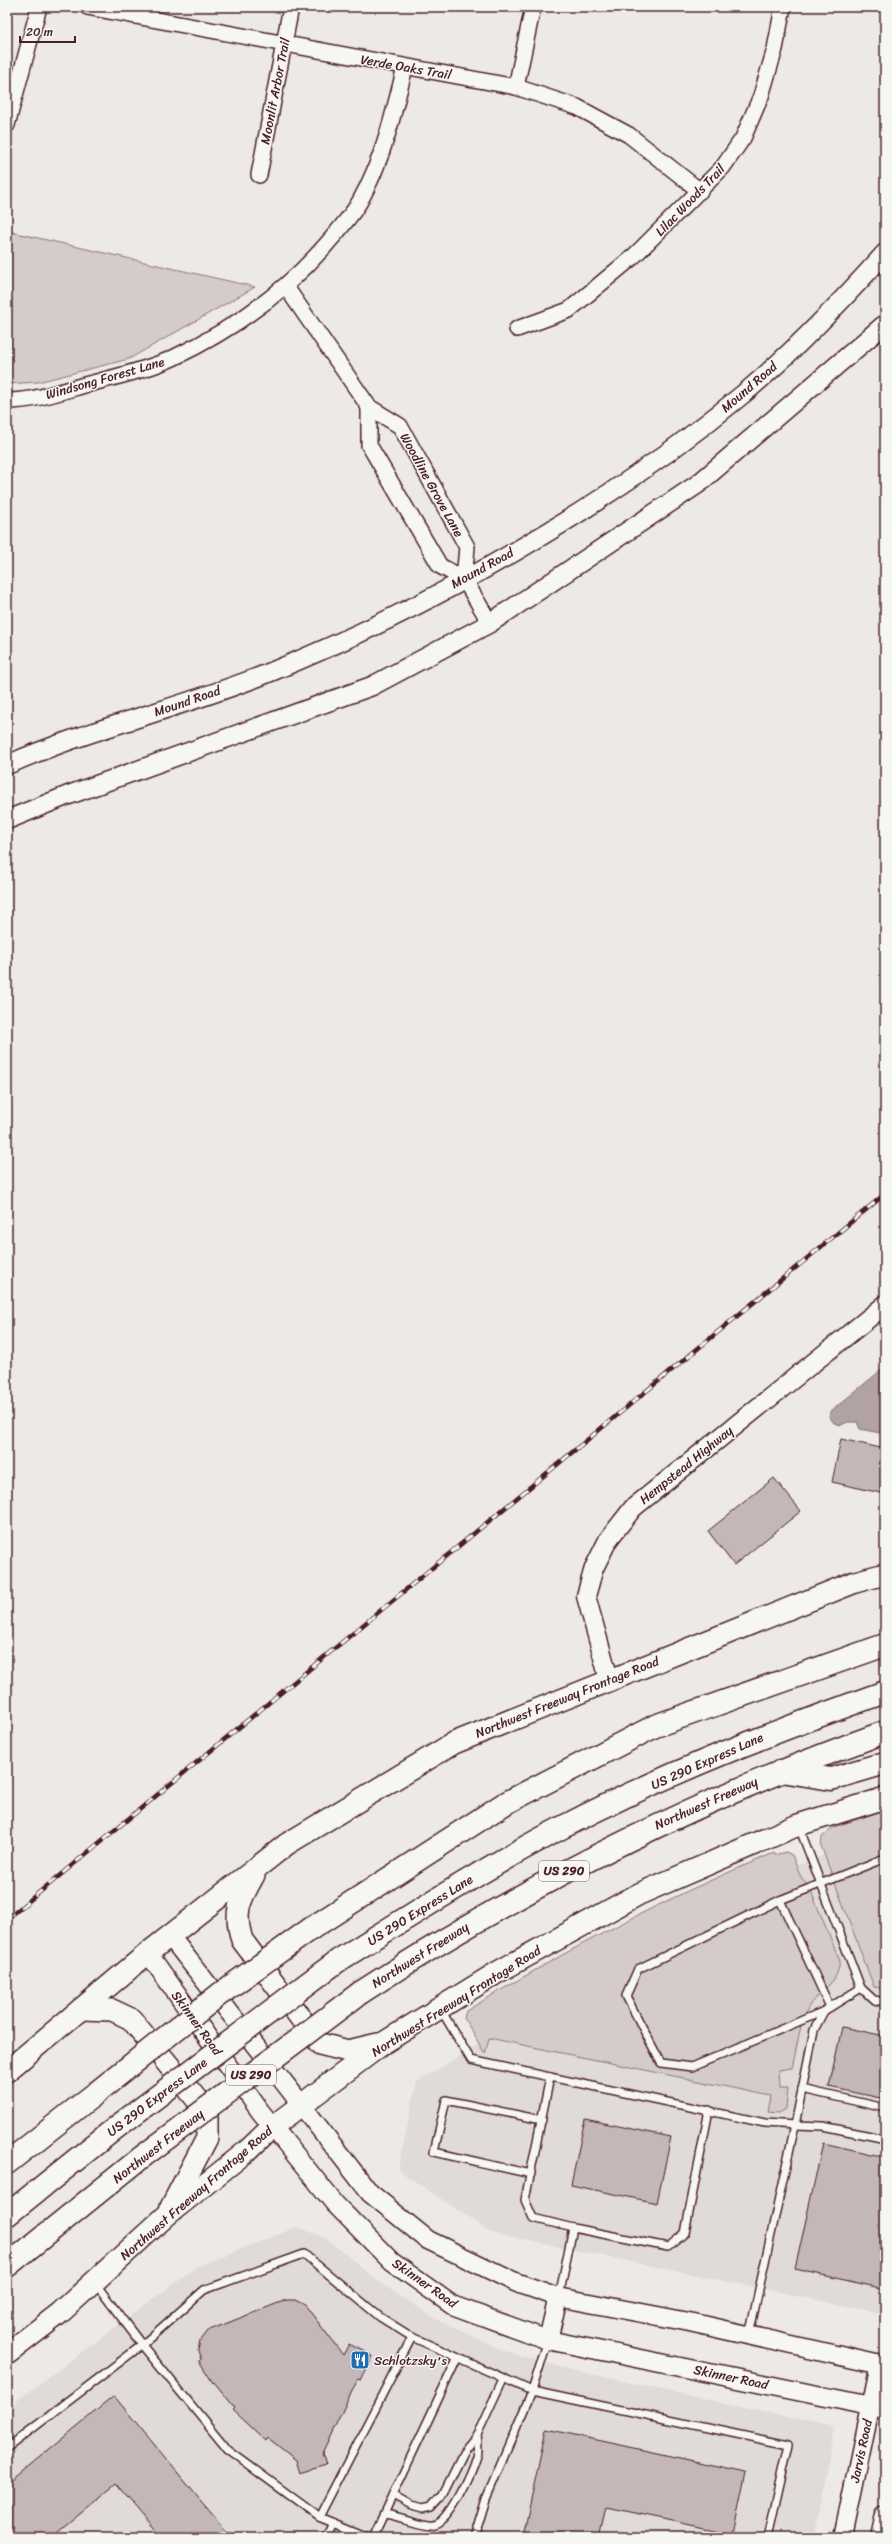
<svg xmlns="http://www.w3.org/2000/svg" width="892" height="2544" font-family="Sriracha,sans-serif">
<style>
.built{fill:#e0dad8}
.green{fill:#d4cbca;stroke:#8f757a}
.water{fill:#b1a2a3;stroke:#886e73}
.building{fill:#c4b7b7;stroke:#4a1f2b}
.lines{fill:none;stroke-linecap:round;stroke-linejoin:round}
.service-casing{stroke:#4a1f2b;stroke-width:10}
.minor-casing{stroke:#4a1f2b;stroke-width:18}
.tertiary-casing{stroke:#4a1f2b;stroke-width:21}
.secondary-casing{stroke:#4a1f2b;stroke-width:24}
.motorway-casing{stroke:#4a1f2b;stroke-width:25}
.service{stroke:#f6f6f2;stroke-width:7}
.minor{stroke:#f6f6f2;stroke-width:15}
.tertiary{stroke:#f6f6f2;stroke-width:18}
.secondary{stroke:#f6f6f2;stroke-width:21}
.motorway{stroke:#f6f6f2;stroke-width:22}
.rail-casing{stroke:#4a1f2b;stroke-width:4.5}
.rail{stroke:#f6f6f2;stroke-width:3;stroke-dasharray:9;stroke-linecap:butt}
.motorway-bridge-casing{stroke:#4a1f2b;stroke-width:25;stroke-linecap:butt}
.motorway-bridge{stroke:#f6f6f2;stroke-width:22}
.labels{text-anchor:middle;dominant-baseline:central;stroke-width:3;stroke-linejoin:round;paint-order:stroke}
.shield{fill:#f6f6f2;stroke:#7e6067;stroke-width:1}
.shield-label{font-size:12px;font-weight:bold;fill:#4a1f2b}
.street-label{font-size:13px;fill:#4a1f2b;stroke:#f6f6f2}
.poi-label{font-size:13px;fill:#4a1f2b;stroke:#f6f6f2;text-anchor:start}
</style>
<rect width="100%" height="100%" fill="#ece9e6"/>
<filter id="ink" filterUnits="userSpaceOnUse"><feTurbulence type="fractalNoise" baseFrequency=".025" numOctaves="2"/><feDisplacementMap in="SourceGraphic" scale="8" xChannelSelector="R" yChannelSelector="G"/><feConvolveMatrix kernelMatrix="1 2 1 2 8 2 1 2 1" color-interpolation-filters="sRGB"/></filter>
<g filter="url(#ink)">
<g class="built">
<polygon points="885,1832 885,2314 492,2233 398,2170 417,2082 489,2038 777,1873"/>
<polygon points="297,2227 326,2238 380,2283 439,2321 504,2351 572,2370 835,2428 813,2537 7,2537 7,2408 196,2267"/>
</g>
<g class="green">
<polygon points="7,231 255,287 129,359 38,382 7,384"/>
<polygon points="885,1810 885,1989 874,1987 821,1846 822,1837 834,1827"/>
<path d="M786 1852 792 1855 801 1877 810 1889 840 1961C837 1987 821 1987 809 2006 799 2023 797 2049 792 2068L778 2070 779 2088H788L786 2109 779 2113 768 2112 771 2096 489 2038 485 2054 464 2018 466 2011C566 1950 665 1898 774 1853L775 1855Z"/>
</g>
<polygon class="water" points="885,1367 885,1434 860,1429 857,1422 848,1422 841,1425 834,1423 829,1417 831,1411"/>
<g class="building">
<polygon points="841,1439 885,1449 885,1494 832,1482"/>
<polygon points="774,1478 801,1511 734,1565 708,1531"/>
<polygon points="842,2027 885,2036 885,2099 829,2087"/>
<polygon points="585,2119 671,2137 657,2203 571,2185"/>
<polygon points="823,2143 885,2157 885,2289 795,2269"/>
<polygon points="286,2300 295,2300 305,2305 343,2355 349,2344 373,2356 361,2380 358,2379 322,2453 326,2465 300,2473 296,2460 268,2438 266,2441 233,2410 235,2408 214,2382 213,2383 199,2361 201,2359 198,2351 200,2340 207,2331"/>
<polygon points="114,2396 231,2537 162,2537 116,2483 51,2537 7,2537 7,2484"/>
<polygon points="546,2429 746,2472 733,2534 606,2507 599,2537 523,2537"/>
</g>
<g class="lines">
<g class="service-casing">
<g id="service">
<polyline points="799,1827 861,1988 824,2011 814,2030 795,2125 823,2126 885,2139"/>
<polyline points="780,1900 830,2007"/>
<polyline points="861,1988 874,2000 885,2002"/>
<polyline points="441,2010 471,2060 765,2123 795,2125 749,2335"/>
<polyline points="824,2011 692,2067 661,2063 626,1996 638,1969 780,1900 885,1858"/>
<polyline points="550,2077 525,2200 533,2218 573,2228"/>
<polyline points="802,2089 885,2108"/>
<polyline points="531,2174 434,2152 446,2100 542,2120"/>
<polyline points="95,2283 142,2345 228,2450 319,2517 368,2537"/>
<polyline points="559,2297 573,2228 668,2247 685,2233 709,2110"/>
<polyline points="7,2448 142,2345 204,2290 304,2254 380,2317 412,2337 532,2391 788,2445 767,2537"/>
<polyline points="393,2495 411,2505 423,2508 432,2506 443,2494 466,2448 477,2435 503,2379"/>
<path d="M384 2514C398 2515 423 2527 434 2525 450 2522 472 2472 477 2456 479 2449 478 2442 477 2435"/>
<polyline points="319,2517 412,2337"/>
<polyline points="475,2535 486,2499 532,2391 548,2340"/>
<polyline points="327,2537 334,2523"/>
<polyline points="373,2537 457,2359"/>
</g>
</g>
<g class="minor-casing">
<g id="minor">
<polyline points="87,7 516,87 577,107 629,135 700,191"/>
<polyline points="516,87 533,7"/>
<polyline points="7,125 39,7"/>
<polyline points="259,175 291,7"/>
<polyline points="286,287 369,407 400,426 467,547 464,579"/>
<polyline points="517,329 569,310 634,256 723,167 743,138 761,96 775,49 783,7"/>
<path d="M7 401C32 401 57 393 81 386 111 378 144 371 173 358 232 330 282 295 325 246 337 232 351 217 360 201 383 160 394 112 405 67"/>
<polyline points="369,407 369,445 440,566 464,579 490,623"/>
</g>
</g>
<g class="tertiary-casing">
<g id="tertiary">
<path d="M7 765C91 728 181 708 266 674 431 607 604 509 742 395 793 353 841 302 885 253"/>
<polyline points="7,820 66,796 372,686 490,623 698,484 885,324"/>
<polyline points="609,1679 586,1596 594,1568 608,1540 633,1508 885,1305"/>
<polyline points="170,1936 370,2193 428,2240 515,2282 558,2297 694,2323 885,2366"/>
<polyline points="148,1953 260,2111 335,2204 392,2262 452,2305 548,2340 885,2409"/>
<polyline points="548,2340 558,2297"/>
<polyline points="843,2537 879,2364"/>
<polyline points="880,2537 885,2515"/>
</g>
</g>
<g class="secondary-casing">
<g id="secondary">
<path d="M254 1875C240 1900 233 1911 242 1940L320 2044 348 2051 378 2044"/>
<polyline points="81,2009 112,2010 131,2019 207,2112 207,2138 171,2207"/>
<polyline points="7,2071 148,1953 287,1844 454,1743 855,1582 885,1574"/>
<polyline points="7,2354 60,2313 167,2215 247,2151 272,2127 385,2042 498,1972 639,1894 798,1825 885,1798"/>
</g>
</g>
<g class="motorway-casing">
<g id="motorway">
<polyline points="781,1771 831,1779 885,1763"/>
<polyline points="312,1928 504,1804 655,1726 885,1645"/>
<path d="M339 1960C413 1914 486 1867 563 1827 667 1773 775 1731 885 1692"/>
<path d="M360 1993C525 1885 700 1798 885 1732"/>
<polyline points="7,2163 96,2093"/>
<polyline points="7,2215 118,2126"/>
<polyline points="7,2266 142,2157"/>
</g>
</g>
<use href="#service" class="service"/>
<use href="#minor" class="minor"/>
<use href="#tertiary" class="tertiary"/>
<use href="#secondary" class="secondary"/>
<use href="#motorway" class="motorway"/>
<g class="rail-casing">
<polyline id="rail" points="7,1919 885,1194"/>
</g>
<use href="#rail" class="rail"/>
<g class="motorway-bridge-casing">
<g id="motorway-bridge">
<polyline points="96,2093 220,1994 312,1928"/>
<polyline points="118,2126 339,1960"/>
<polyline points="142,2157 360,1993"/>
</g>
</g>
<use href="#motorway-bridge" class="motorway-bridge"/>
</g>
</g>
<defs>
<g id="restaurant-square" transform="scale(1)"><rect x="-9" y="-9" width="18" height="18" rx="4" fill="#1f6fb2" stroke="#f6f6f2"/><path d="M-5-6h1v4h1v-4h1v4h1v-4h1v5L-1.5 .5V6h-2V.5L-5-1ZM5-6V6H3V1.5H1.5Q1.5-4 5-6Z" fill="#fff"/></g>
</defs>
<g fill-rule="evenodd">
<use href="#restaurant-square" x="360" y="2360"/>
</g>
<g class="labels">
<g class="shield">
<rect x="539" y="1861" width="50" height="20" rx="3"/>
<rect x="226" y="2065" width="50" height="20" rx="3"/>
</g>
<g class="shield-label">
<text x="564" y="1871">US 290</text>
<text x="251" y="2075">US 290</text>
</g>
<g class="street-label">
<text transform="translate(406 67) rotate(10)">Verde Oaks Trail</text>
<text transform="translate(275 91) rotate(-79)">Moonlit Arbor Trail</text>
<text transform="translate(690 200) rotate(-46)">Lilac Woods Trail</text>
<text transform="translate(105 378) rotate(-16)">Windsong Forest Lane</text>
<text transform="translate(749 387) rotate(-41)">Mound Road</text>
<text transform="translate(432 485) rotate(61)">Woodline Grove Lane</text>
<text transform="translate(482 568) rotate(-29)">Mound Road</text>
<text transform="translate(187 701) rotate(-19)">Mound Road</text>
<text transform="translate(686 1465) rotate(-39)">Hempstead Highway</text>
<text transform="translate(567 1697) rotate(-22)">Northwest Freeway Frontage Road</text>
<text transform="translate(707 1761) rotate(-24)">US 290 Express Lane</text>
<text transform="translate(706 1803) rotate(-24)">Northwest Freeway</text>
<text transform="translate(420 1910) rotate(-32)">US 290 Express Lane</text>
<text transform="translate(420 1955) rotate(-32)">Northwest Freeway</text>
<text transform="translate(456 2001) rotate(-32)">Northwest Freeway Frontage Road</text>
<text transform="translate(197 2023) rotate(54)">Skinner Road</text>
<text transform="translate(157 2097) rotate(-37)">US 290 Express Lane</text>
<text transform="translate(158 2146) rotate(-38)">Northwest Freeway</text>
<text transform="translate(196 2193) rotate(-41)">Northwest Freeway Frontage Road</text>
<text transform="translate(425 2283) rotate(35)">Skinner Road</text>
<text transform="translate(731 2377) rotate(12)">Skinner Road</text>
<text transform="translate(861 2451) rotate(-78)">Jarvis Road</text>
</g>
<g class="poi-label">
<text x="374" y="2360">Schlotzsky's</text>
</g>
</g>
<rect width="892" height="2544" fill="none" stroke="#f6f6f2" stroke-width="24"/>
<rect x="12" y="12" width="868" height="2520" fill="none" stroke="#4a1f2b" stroke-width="1.5" filter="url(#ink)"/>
<path d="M20 36v6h55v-6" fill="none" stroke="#4a1f2b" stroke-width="2"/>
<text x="26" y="36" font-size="12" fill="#4a1f2b" stroke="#f6f6f2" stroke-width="3" paint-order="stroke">20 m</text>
</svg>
